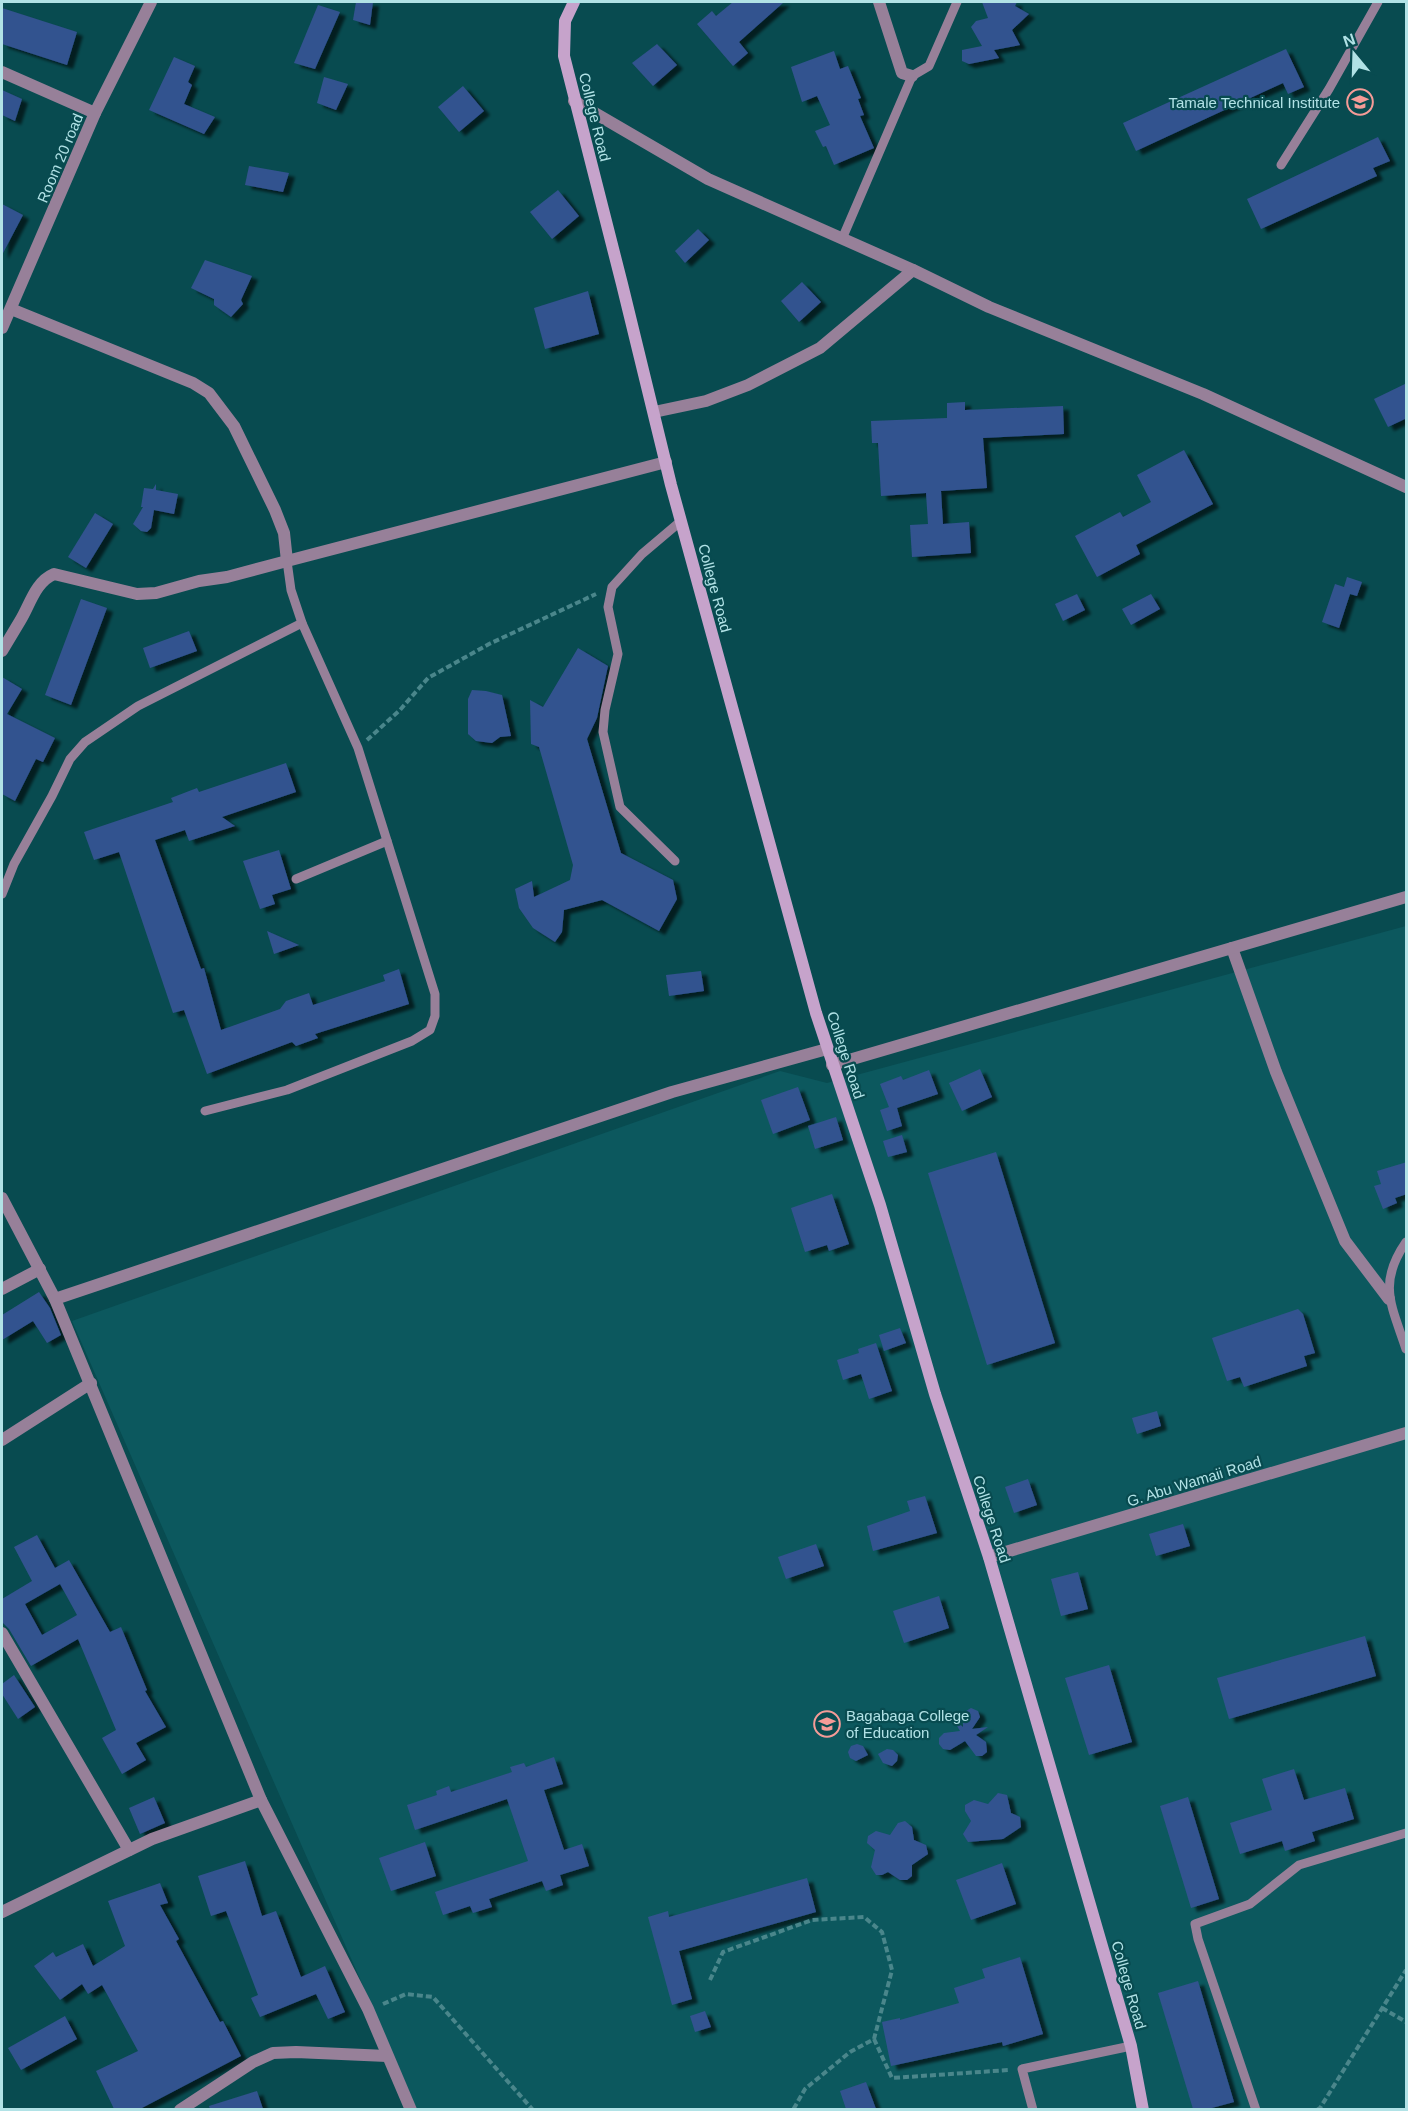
<svg xmlns="http://www.w3.org/2000/svg" width="1408" height="2111" font-family="Helvetica,sans-serif">
<style>
.built{fill:#0c585e}
.building{fill:#33528f;fill-rule:evenodd;filter:url(#shadow)}
.lines{fill:none;stroke-linecap:round;stroke-linejoin:round}
.path{stroke:#4a868b;stroke-width:4;stroke-dasharray:6 3;stroke-linecap:butt}
.lane{stroke:#978099;stroke-width:9}
.street{stroke:#978099;stroke-width:12}
.secondary{stroke:#c6a3cb;stroke-width:12}
.labels{text-anchor:middle;dominant-baseline:central;stroke-width:4.5;stroke-linejoin:round;paint-order:stroke}
.poi-label{font-size:15px;fill:#b1e2e6;stroke:#084b50;text-anchor:end}
.street-label{font-size:15px;fill:#b1e2e6;stroke:#084b50}
</style>
<defs>
<filter id="shadow"><feDropShadow dx="6" dy="4" stdDeviation="1.5" flood-color="#0009"/></filter>
</defs>
<rect width="100%" height="100%" fill="#084b50"/>
<polygon class="built" points="1406,926 1406,2109 417,2109 72,1321 780,1071 827,1083"/>
<g class="building">
<polygon points="356,2 373,2 370,25 353,20"/>
<polygon points="733,2 784,2 739,42 748,53 733,66 697,24 712,11 716,16"/>
<polygon points="982,2 1017,2 1015,6 1029,14 1012,30 1020,45 994,50 999,58 969,64 962,61 962,50 982,46 971,27 976,21 988,18"/>
<polygon points="318,5 340,12 315,69 294,63"/>
<polygon points="2,8 77,32 67,65 2,44"/>
<polygon points="657,44 677,65 653,86 632,63"/>
<polygon points="1286,49 1304,87 1288,94 1283,83 1136,151 1123,123"/>
<polygon points="834,51 840,69 848,66 861,98 858,99 864,115 860,116 874,148 834,165 826,146 823,147 815,131 830,125 817,96 802,102 791,67"/>
<polygon points="174,57 195,66 188,82 192,85 184,104 215,117 204,134 149,110"/>
<polygon points="324,77 348,84 336,110 317,103"/>
<polygon points="463,86 484,111 459,132 438,107"/>
<polygon points="2,90 22,99 15,121 2,115"/>
<polygon points="1378,137 1390,161 1373,168 1377,176 1261,229 1247,199"/>
<polygon points="249,166 289,173 283,192 245,185"/>
<polygon points="558,190 579,216 552,239 530,212"/>
<polygon points="2,204 23,215 2,255"/>
<polygon points="698,229 709,240 685,263 675,251"/>
<polygon points="205,260 252,276 241,300 243,304 231,317 214,305 214,299 191,288"/>
<polygon points="802,282 821,302 799,322 781,301"/>
<polygon points="588,291 599,334 545,349 534,308"/>
<polygon points="1407,383 1407,418 1388,427 1374,399"/>
<polygon points="965,402 965,410 1063,406 1064,434 983,438 987,488 941,491 943,524 969,522 971,553 912,557 910,525 928,524 926,493 881,496 878,443 872,443 871,421 947,418 947,403"/>
<polygon points="1184,450 1213,504 1136,545 1140,554 1097,577 1075,536 1120,512 1123,517 1151,502 1137,475"/>
<polygon points="156,484 156,490 178,494 174,514 154,510 151,528 147,532 141,531 133,524 143,507 141,507 144,488 153,489"/>
<polygon points="95,513 113,524 86,568 68,557"/>
<polygon points="1347,577 1362,582 1357,596 1350,594 1339,628 1322,622 1335,584 1344,587"/>
<polygon points="1077,594 1085,610 1063,621 1055,604"/>
<polygon points="1151,594 1160,609 1131,625 1122,609"/>
<polygon points="81,599 107,608 71,705 45,695"/>
<polygon points="189,631 197,651 150,668 143,648"/>
<polygon points="578,648 608,666 597,718 587,739 621,853 673,880 677,899 659,931 602,900 564,910 562,932 555,942 533,928 519,908 515,889 532,881 534,897 570,880 573,865 539,747 531,744 530,700 543,707"/>
<polygon points="2,677 22,689 7,714 55,738 43,762 36,759 15,801 2,794"/>
<polygon points="472,690 486,691 502,695 511,736 500,737 492,743 476,741 468,734 468,699"/>
<polygon points="286,763 296,792 222,817 235,826 189,841 185,830 155,840 201,969 204,968 221,1030 280,1009 286,1001 309,993 313,1005 385,981 383,975 399,969 409,1004 315,1034 318,1038 296,1046 292,1042 207,1074 184,1010 173,1013 119,852 94,860 84,832 173,802 171,798 197,788 199,792"/>
<polygon points="279,850 291,889 272,895 275,904 260,909 243,861"/>
<polygon points="267,931 299,945 274,954"/>
<polygon points="701,971 704,991 669,996 666,975"/>
<polygon points="980,1069 992,1097 962,1111 949,1083"/>
<polygon points="929,1070 938,1094 897,1108 902,1126 887,1131 880,1110 889,1107 880,1084 901,1076 903,1080"/>
<polygon points="798,1087 810,1120 773,1134 761,1100"/>
<polygon points="836,1117 843,1140 815,1149 808,1126"/>
<polygon points="902,1135 907,1152 888,1157 883,1141"/>
<polygon points="996,1152 1055,1343 987,1365 928,1173"/>
<polygon points="1407,1162 1407,1194 1395,1198 1397,1203 1383,1209 1374,1186 1381,1184 1377,1171"/>
<polygon points="832,1194 849,1244 829,1251 827,1245 805,1252 791,1208"/>
<polygon points="39,1292 50,1308 61,1335 47,1343 33,1321 2,1340 2,1315"/>
<polygon points="1298,1309 1303,1314 1315,1353 1304,1356 1307,1366 1244,1387 1240,1377 1227,1381 1212,1338"/>
<polygon points="900,1328 906,1343 884,1351 879,1335"/>
<polygon points="876,1343 892,1391 869,1399 861,1374 843,1380 837,1360 859,1353 858,1349"/>
<polygon points="1157,1411 1161,1426 1137,1434 1132,1418"/>
<polygon points="1028,1479 1037,1505 1014,1513 1005,1487"/>
<polygon points="925,1496 937,1533 873,1551 867,1526 910,1511 907,1501"/>
<polygon points="1183,1524 1190,1546 1156,1556 1149,1534"/>
<path d="M37 1535 55 1568 69 1560 110 1632 121 1627 147 1690 145 1691 166 1727 136 1743 146 1760 122 1774 102 1738 116 1730 78 1639 31 1666 9 1629 2 1622V1599L32 1581 14 1547ZM60 1584 77 1615 42 1635 25 1604Z"/>
<polygon points="816,1544 824,1566 786,1579 778,1557"/>
<polygon points="1078,1572 1088,1609 1061,1616 1051,1579"/>
<polygon points="939,1596 949,1628 904,1643 893,1611"/>
<polygon points="1365,1636 1376,1676 1229,1719 1217,1678"/>
<polygon points="1109,1665 1132,1742 1089,1755 1065,1678"/>
<polygon points="14,1675 35,1707 18,1719 2,1694 2,1684"/>
<polygon points="971,1708 978,1711 980,1717 972,1729 988,1727 976,1735 986,1742 987,1752 982,1756 976,1756 965,1741 950,1750 943,1749 939,1744 939,1738 944,1733 960,1731 953,1719 963,1727 963,1713"/>
<polygon points="857,1744 863,1746 868,1755 856,1761 850,1758 848,1752 851,1746"/>
<polygon points="887,1749 893,1750 898,1755 897,1761 892,1766 883,1763 878,1754"/>
<polygon points="554,1757 563,1784 544,1790 564,1850 582,1844 589,1866 560,1875 563,1885 546,1891 542,1881 489,1899 492,1907 473,1913 470,1906 443,1915 435,1892 528,1861 507,1799 415,1830 407,1805 437,1795 436,1791 449,1786 451,1792 512,1772 510,1767 524,1763 526,1767"/>
<polygon points="1294,1769 1304,1800 1345,1788 1354,1819 1312,1832 1315,1841 1285,1851 1282,1841 1240,1854 1230,1823 1272,1810 1262,1779"/>
<polygon points="998,1793 1007,1795 1011,1813 1020,1817 1021,1827 1003,1839 968,1842 963,1834 971,1821 965,1811 965,1805 974,1800 988,1804"/>
<polygon points="154,1797 165,1823 140,1834 129,1808"/>
<polygon points="1188,1797 1219,1899 1191,1908 1160,1806"/>
<polygon points="905,1821 912,1827 914,1840 926,1845 928,1854 912,1865 912,1876 907,1880 900,1880 888,1872 882,1875 876,1875 871,1867 875,1850 867,1843 868,1836 876,1831 890,1835 898,1823"/>
<polygon points="425,1842 436,1876 391,1891 379,1858"/>
<polygon points="245,1861 262,1916 276,1911 301,1977 325,1966 345,2012 328,2019 316,1994 260,2017 251,1998 258,1995 226,1911 211,1916 198,1876"/>
<polygon points="1002,1863 1016,1904 971,1920 956,1880"/>
<polygon points="807,1878 816,1912 679,1951 692,1999 672,2005 648,1917 668,1911 669,1917"/>
<polygon points="160,1883 168,1903 160,1905 179,1939 176,1941 220,2022 223,2021 241,2056 140,2109 114,2109 96,2071 138,2051 102,1985 88,1994 82,1984 60,2000 34,1966 53,1952 56,1957 83,1944 93,1966 125,1946 108,1901"/>
<polygon points="1020,1957 1043,2034 1003,2046 1002,2042 891,2066 882,2022 900,2018 900,2020 959,2003 954,1988 985,1978 982,1969"/>
<polygon points="1198,1981 1234,2102 1208,2109 1193,2109 1158,1993"/>
<polygon points="705,2011 711,2027 695,2032 690,2016"/>
<polygon points="65,2016 77,2039 21,2070 8,2048"/>
<polygon points="866,2082 876,2109 846,2109 840,2091"/>
<polygon points="257,2091 263,2109 210,2109 209,2106"/>
</g>
<g class="lines">
<g class="path">
<polyline points="367,740 400,710 428,678 489,644 596,594"/>
<polyline points="710,1980 723,1952 812,1920 864,1917 882,1932 892,1970 874,2039 850,2052 805,2089 793,2110"/>
<polyline points="383,2004 406,1994 433,1997 533,2110"/>
<polyline points="1382,2008 1406,2022"/>
<polyline points="874,2039 892,2078 1009,2070"/>
<polyline points="1317,2110 1320,2108 1406,1970"/>
</g>
<g class="lane">
<polyline points="1281,165 1329,89 1378,2"/>
<polyline points="842,239 912,76 929,66 957,2"/>
<polyline points="675,861 620,807 603,732 605,710 618,654 608,607 612,587 642,554 681,521"/>
<polyline points="296,879 387,841"/>
<polyline points="2,894 14,864 52,796 70,759 85,742 138,706 302,623"/>
<polyline points="205,1111 287,1090 412,1041 430,1030 435,1016 435,994 358,748 302,623 291,590 287,561"/>
<path d="M1406 1242C1377 1284 1392 1306 1406 1349"/>
<polyline points="1033,2110 1022,2069 1131,2046"/>
<polyline points="1256,2110 1198,1939 1195,1924 1250,1904 1299,1865 1406,1833"/>
</g>
<g class="street">
<polyline points="879,2 902,73 912,76"/>
<polyline points="2,72 95,113"/>
<polyline points="574,101 708,179 913,270 989,307 1203,394 1406,487"/>
<polyline points="11,309 193,383 209,393 234,426 275,510 284,533 287,561 666,462"/>
<polyline points="2,328 95,113 151,2"/>
<polyline points="654,412 706,401 748,385 820,348 913,270"/>
<path d="M2 651C8 641 14 631 20 621 30 605 35 582 54 574L137 594 156 593 199 581 227 577 287 561"/>
<polyline points="1232,948 1276,1072 1345,1241 1389,1299"/>
<polyline points="832,1065 1406,897"/>
<polyline points="2,1198 55,1299 261,1800"/>
<polyline points="2,1289 40,1269"/>
<polyline points="55,1299 672,1092 827,1049"/>
<polyline points="2,1440 91,1383"/>
<polyline points="989,1557 1406,1433"/>
<polyline points="2,1633 129,1850"/>
<polyline points="2,1912 152,1839 261,1800 368,2009 411,2110"/>
<polyline points="180,2110 253,2062 273,2053 296,2052 387,2056"/>
</g>
<polyline class="secondary" points="574,2 565,21 564,56 622,284 671,485 816,1013 880,1205 935,1394 989,1557 1131,2046 1143,2110"/>
</g>
<defs>
<g id="school-ring" transform="scale(1.35)"><circle r="9.5" fill="#084b50" stroke="#f59b97" stroke-width="1.5"/><path d="M0-5L7-2L0 1L-7-2ZM-4 1L0 2.5L4 1V4Q0 6-4 4Z" fill="#f59b97"/></g>
<g id="university-ring" transform="scale(1.35)"><circle r="9.5" fill="#084b50" stroke="#f59b97" stroke-width="1.5"/><path d="M0-5L7-2L0 1L-7-2ZM-4 1L0 2.5L4 1V4Q0 6-4 4Z" fill="#f59b97"/></g>
</defs>
<g fill-rule="evenodd">
<use href="#school-ring" x="1360" y="102"/>
<use href="#university-ring" x="827" y="1724"/>
</g>
<g class="labels">
<g class="poi-label">
<text x="1340" y="102">Tamale Technical Institute</text>
<text x="846" y="1715" text-anchor="start">Bagabaga College<tspan x="846" dy="17">of Education</tspan></text>
</g>
<g class="street-label">
<text transform="translate(595 117) rotate(76)">College Road</text>
<text transform="translate(60 158) rotate(-67)">Room 20 road</text>
<text transform="translate(715 588) rotate(75)">College Road</text>
<text transform="translate(846 1055) rotate(72)">College Road</text>
<text transform="translate(1194 1481) rotate(-17)">G. Abu Wamaii Road</text>
<text transform="translate(992 1519) rotate(72)">College Road</text>
<text transform="translate(1129 1985) rotate(74)">College Road</text>
</g>
</g>
<rect width="1408" height="2111" fill="none" stroke="#b1e2e6" stroke-width="6"/>
<g transform="translate(1354 54) rotate(341)" stroke="#084b50" stroke-width="4.5" paint-order="stroke">
<path d="M0-4.5L10 22L0 15L-10 22Z" fill="#b1e2e6"/>
<text y="-9" font-size="16" font-weight="bold" text-anchor="middle" fill="#b1e2e6">N</text>
</g>
</svg>
